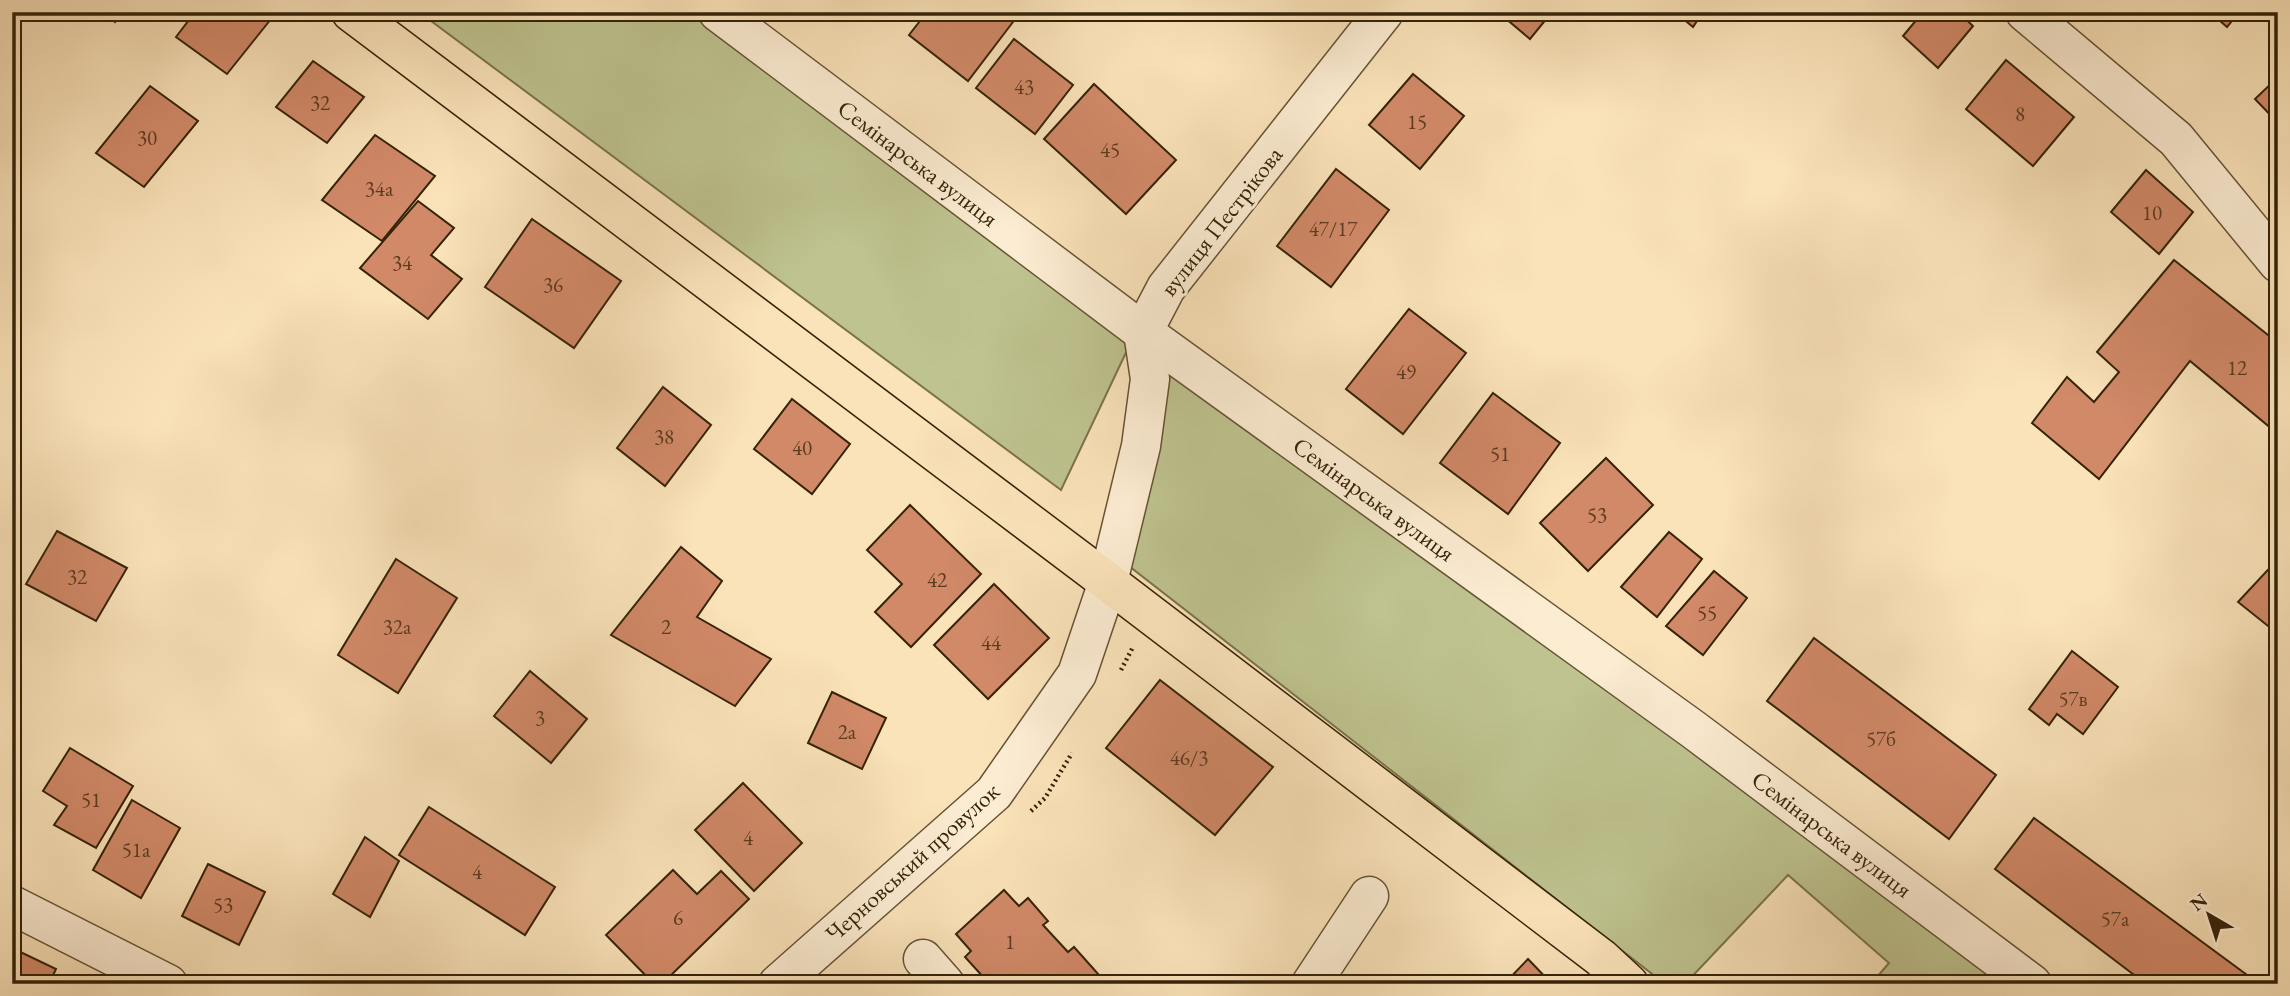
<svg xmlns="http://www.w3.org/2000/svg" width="2290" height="996" font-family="'EB Garamond',serif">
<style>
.green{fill:#bec38f;stroke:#7a734c;stroke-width:2}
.building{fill:#d18968;stroke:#352308;stroke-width:2}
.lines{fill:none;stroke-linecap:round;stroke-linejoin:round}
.minor-casing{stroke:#665334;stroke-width:41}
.major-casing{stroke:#352308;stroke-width:41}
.path{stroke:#352308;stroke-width:4.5;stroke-dasharray:2 3.5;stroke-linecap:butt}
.minor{stroke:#fcecd2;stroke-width:38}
.major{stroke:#fae2b9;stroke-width:38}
.labels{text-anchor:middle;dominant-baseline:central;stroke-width:6;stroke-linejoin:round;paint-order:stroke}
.number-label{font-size:21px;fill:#5c3c20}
.street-label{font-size:24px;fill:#352308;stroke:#fcecd2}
</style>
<rect width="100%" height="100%" fill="#fae2b9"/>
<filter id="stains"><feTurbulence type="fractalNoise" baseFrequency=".00286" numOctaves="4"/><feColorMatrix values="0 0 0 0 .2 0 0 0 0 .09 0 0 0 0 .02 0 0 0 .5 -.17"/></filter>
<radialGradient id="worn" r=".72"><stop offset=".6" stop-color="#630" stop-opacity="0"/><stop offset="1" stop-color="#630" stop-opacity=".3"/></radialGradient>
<g class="green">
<polygon points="419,12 696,12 1131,342 1061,490"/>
<polygon points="1173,362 2003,984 1871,984 1889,963 1788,875 1685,984 1665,984 1129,566"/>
</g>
<g class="building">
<polygon points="103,12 122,12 115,22"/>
<polygon points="195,12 261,12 271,19 227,74 176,37"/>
<polygon points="927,12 1009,12 1016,18 968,81 909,35"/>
<polygon points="1498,12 1552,12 1530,39"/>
<polygon points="1675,12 1703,12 1693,27"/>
<polygon points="1923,12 1958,12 1973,26 1938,68 1903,36"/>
<polygon points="2210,12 2239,12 2227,27"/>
<polygon points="1014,39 1073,85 1035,134 976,88"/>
<polygon points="2006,60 2074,117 2033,166 1966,109"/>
<polygon points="313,61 364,97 327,143 276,107"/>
<polygon points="1413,74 1464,116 1420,169 1369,125"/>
<polygon points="2278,77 2278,123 2255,99"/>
<polygon points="1094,84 1176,160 1126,214 1044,139"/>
<polygon points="150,86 198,121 144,187 96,153"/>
<polygon points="375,135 435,176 382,241 322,200"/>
<polygon points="1336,169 1389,210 1331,287 1277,246"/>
<polygon points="2146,170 2193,212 2159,254 2111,212"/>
<polygon points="418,201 454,228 431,255 462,279 428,319 360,268"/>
<polygon points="532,219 621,281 574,348 485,287"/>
<polygon points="2174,260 2278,343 2278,434 2190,361 2099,479 2032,423 2067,377 2094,402 2119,372 2097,352"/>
<polygon points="1409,309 1466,353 1403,434 1346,389"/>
<polygon points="663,387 711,425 665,486 617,448"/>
<polygon points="1493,393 1560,443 1508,514 1440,463"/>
<polygon points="792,399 850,444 812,494 754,449"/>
<polygon points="1606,458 1653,505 1588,571 1540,523"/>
<polygon points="910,505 981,574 911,647 875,612 902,584 867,550"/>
<polygon points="57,531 127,568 96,621 26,584"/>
<polygon points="1669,532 1702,559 1657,617 1621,587"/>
<polygon points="681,547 722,581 697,617 771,659 735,706 611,635"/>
<polygon points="396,559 457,598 398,693 338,655"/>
<polygon points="2278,559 2278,634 2238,602"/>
<polygon points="1714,571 1747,598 1703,655 1666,626"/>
<polygon points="994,584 1049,638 988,699 934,645"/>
<polygon points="1814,638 1996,775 1949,839 1767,701"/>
<polygon points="2072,651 2118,687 2083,734 2057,714 2049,725 2029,709"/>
<polygon points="530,671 587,719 551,763 494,716"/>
<polygon points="1160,680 1273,767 1215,835 1106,748"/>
<polygon points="832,692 886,718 862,769 808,743"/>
<polygon points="70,748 133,786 96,848 54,825 67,806 43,791"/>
<polygon points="743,783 802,843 754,891 695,830"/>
<polygon points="132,800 180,828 141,898 93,870"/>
<polygon points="429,807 555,887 525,935 399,855"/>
<polygon points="2034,818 2258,983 2278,968 2278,984 2146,984 1995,869"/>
<polygon points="365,837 399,861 370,917 333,894"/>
<polygon points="208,864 265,892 239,945 182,916"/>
<polygon points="673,870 697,894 721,871 749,899 662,984 654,984 606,935"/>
<polygon points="1004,890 1019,906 1028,898 1048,921 1043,925 1068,952 1074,947 1107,984 996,984 989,975 985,979 965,957 971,951 956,934"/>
<polygon points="12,948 56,969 49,984 12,984"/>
<polygon points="1528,959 1552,984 1504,984"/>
</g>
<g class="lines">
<g class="minor-casing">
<g id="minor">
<polyline points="718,12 1143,332 1694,730 2032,984"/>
<polyline points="2025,12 2176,139 2278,263"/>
<polyline points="12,905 168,984"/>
<polyline points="923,959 945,984"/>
<polyline points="778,984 994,793 1077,674 1108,582 1141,446 1150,379 1143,332 1166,288 1384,12"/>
<polyline points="1311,984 1369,896"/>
</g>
</g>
<g class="major-casing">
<polyline id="major" points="351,12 1108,582 1601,958 1629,984"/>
</g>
<g class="path">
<polyline points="1121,670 1133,647"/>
<polyline points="1031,811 1045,798 1072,753"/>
</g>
<use href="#minor" class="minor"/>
<use href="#major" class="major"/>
</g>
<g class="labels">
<g class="number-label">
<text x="1024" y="86">43</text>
<text x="320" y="102">32</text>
<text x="2020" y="113">8</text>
<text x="1417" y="121">15</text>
<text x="147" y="137">30</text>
<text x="1110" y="149">45</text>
<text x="379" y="188">34а</text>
<text x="2152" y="212">10</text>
<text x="1333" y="228">47/17</text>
<text x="402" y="262">34</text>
<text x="553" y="284">36</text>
<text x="2237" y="367">12</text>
<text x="1406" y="371">49</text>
<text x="664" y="436">38</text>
<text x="802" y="447">40</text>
<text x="1500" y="453">51</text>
<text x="1597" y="514">53</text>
<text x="77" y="576">32</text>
<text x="937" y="579">42</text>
<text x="1707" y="612">55</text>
<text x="397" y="626">32а</text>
<text x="666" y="626">2</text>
<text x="991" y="642">44</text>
<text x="2073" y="698">57в</text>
<text x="540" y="717">3</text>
<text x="847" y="731">2а</text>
<text x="1881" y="738">57б</text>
<text x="1189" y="757">46/3</text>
<text x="91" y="799">51</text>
<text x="748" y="837">4</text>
<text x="136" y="849">51а</text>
<text x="477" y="871">4</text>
<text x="223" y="904">53</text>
<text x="678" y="917">6</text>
<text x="2115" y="918">57а</text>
<text x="1010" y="941">1</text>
</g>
<g class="street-label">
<text transform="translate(918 163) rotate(37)">Семінарська вулиця</text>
<text transform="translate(1221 221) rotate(-52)">вулиця Пестрікова</text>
<text transform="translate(1374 499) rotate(36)">Семінарська вулиця</text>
<text transform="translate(1832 834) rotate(37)">Семінарська вулиця</text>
<text transform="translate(912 862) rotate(-42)">Черновський провулок</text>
</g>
</g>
<rect width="2290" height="996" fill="none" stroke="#fae2b9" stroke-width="42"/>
<rect x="14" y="14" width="2262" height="968" fill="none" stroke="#352308" stroke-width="3.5"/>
<rect x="21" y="21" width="2248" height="954" fill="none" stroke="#352308" stroke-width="2"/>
<g transform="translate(2209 915) rotate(321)" stroke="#fcecd2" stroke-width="5" paint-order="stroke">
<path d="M0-5L12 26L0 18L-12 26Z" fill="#352308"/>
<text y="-10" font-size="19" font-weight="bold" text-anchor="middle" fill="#352308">N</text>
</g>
<rect width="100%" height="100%" filter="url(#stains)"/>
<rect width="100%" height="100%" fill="url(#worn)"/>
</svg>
